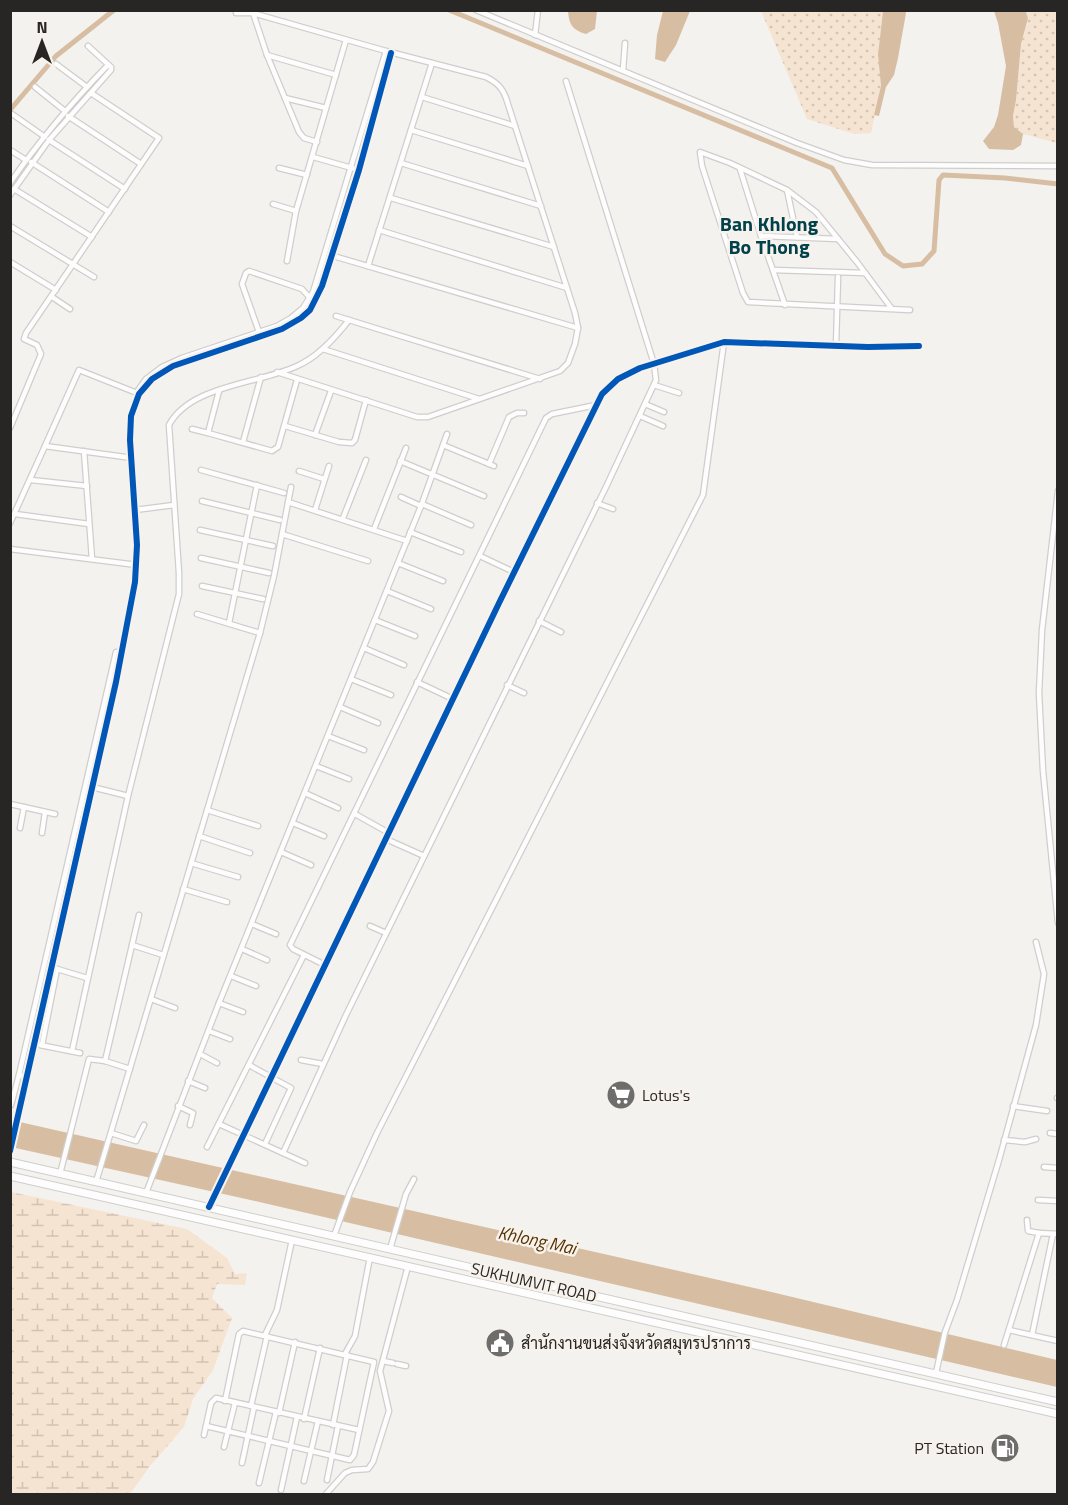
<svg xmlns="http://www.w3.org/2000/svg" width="1068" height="1505" font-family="'Titillium Web',Sarabun,sans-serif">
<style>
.grass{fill:url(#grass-dots)}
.wetland{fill:url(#wetland-marsh)}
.water{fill:#d7bea2}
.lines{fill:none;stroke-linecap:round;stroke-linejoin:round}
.canal{stroke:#d7bea2;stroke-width:5}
.minor-casing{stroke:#d0cecc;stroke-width:7}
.highway-casing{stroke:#d0cecc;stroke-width:9}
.minor{stroke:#fdfdfd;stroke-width:4.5}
.highway{stroke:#fdfdfd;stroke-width:7}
.cycleway-casing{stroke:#f7f2ec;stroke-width:10}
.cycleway{stroke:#0057b8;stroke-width:6}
.labels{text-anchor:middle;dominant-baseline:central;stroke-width:5;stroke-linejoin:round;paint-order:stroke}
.poi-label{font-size:16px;fill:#282624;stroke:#f7f2ec;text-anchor:start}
.street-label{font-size:16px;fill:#282624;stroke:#f7f2ec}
.water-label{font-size:18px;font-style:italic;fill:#553200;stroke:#f7f2ec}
.quarter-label{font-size:20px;font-weight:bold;fill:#01414c;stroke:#f7f2ec}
</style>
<defs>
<pattern id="grass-dots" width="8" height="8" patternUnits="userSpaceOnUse" patternTransform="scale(1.5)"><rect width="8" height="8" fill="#f6e4d2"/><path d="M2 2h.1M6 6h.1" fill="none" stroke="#d3c3b4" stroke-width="1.8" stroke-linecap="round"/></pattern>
<pattern id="wetland-marsh" width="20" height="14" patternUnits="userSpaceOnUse" patternTransform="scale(1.5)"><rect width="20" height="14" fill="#f6e4d2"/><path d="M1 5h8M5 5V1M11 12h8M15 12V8" fill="none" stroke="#d3c3b4"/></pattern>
</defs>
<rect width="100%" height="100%" fill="#f4f2ef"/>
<g class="grass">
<polygon points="761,11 883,11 878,55 881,86 871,133 854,134 807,119"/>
<polygon points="1021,11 1057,11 1057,143 1023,134 1014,127 1013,116 1016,100 1021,44 1028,18 1026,12"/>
</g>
<polygon class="wetland" points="11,1192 187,1229 227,1258 235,1274 247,1273 245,1285 217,1284 212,1298 232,1318 213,1370 193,1399 184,1427 150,1466 130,1494 11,1494"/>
<g class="water">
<path d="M568 11H597L595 29 586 34C572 30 569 24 568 11Z"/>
<polygon points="663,11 690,11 676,45 665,62 655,59 657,35"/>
<polygon points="883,11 906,11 906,13 898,58 894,75 886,87 879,116 874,115 881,86 878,55"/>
<polygon points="994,11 1026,12 1028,18 1021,44 1016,100 1013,116 1014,127 1023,134 1021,145 1013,150 989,149 983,141 994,127 998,115 1006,66 998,23"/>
<polygon points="11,1120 763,1290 1057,1360 1057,1387 246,1199 11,1147"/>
</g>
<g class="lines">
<g class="canal">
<polyline points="449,10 832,168 885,254 903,266 922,264 934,251 939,180 943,175 1005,178 1058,184"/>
<polyline points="10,110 56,56 114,10"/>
</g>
<g class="minor-casing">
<g id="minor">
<polyline points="476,10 797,143 844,160 872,165 1058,166"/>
<polyline points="236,13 253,13"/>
<polyline points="535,35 538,10"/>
<polyline points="267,55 336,75"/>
<polyline points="56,64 87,87"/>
<polyline points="623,70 625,43"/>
<polyline points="35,87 65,111"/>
<polyline points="422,97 515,126"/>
<polyline points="285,98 326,108"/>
<polyline points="12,114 45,137"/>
<polyline points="68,116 141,164"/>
<polyline points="411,130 528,166"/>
<polyline points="49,140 125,189"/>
<polyline points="10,150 26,160"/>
<polyline points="313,157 359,170"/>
<polyline points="31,162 109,212"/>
<polyline points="401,163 541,206"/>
<polyline points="279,168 307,175"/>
<polyline points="740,169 761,236 785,305"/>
<path d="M10 183C39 141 72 102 108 65"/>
<polyline points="14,189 92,237"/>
<polyline points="787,190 797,237"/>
<polyline points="10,195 49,140 111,70 111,67 88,46"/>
<polyline points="391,198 554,247"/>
<polyline points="273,204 296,211"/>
<polyline points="10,226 94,277"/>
<polyline points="379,230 567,288"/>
<polyline points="761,236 838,239"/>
<polyline points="330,255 578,328"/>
<polyline points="287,261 296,211 346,40"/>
<polyline points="10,262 56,290"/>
<polyline points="368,266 432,63"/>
<polyline points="773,270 865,273"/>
<polyline points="52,297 70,309"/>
<polyline points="892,309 857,262 816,212 787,190 730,163 700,152 702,166 743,293 748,302 910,310"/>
<polyline points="336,316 540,379"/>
<polyline points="259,332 242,284 246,273 249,271 302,289 310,298"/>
<polyline points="836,346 838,277"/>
<polyline points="323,349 479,399"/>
<path d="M277 372 417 417H428L560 371 568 363 575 344 578 328 575 313 506 98C502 87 496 82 486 77L386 51 253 13 267 55 299 132 304 138 317 142"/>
<polyline points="654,385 679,393"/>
<polyline points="219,391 208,433 272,451 278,447 297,380"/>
<polyline points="136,393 146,379 162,367 182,358 277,326 291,318 303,308 313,292 386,51"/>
<polyline points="645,404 664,412"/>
<polyline points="640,416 663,426"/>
<polyline points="285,426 339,442 352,443 355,440 366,400"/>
<polyline points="10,428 41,354 37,345 24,339 26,333 159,138 91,93"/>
<polyline points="192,429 208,433"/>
<polyline points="315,435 331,391"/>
<polyline points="243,442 261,377"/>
<polyline points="443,445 494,466"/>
<polyline points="45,446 79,370 137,393"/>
<polyline points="84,451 92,559"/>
<polyline points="400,461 484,496"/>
<polyline points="489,464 509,417 517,413 524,413"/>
<polyline points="201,470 284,493"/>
<polyline points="299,471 324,479"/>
<polyline points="31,480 87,486"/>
<polyline points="1058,491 1042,630 1039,693 1043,771 1058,923"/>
<polyline points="401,497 421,506"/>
<polyline points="202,501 280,520"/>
<polyline points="288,502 407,541"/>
<polyline points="597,503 613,509"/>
<polyline points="422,504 471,525"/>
<polyline points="135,510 174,505"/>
<polyline points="315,510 329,466"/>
<polyline points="15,514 89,524"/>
<polyline points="343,518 366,460"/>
<polyline points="10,523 45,446 132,458"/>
<polyline points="374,529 406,448"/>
<polyline points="200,530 273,546"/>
<polyline points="410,532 461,552"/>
<polyline points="282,534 291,487"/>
<polyline points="10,549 137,565"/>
<polyline points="480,556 514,572"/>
<polyline points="201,558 269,573"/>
<polyline points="398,563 443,581"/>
<polyline points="202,586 263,599"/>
<polyline points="387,591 431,609"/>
<polyline points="197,614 260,633"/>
<polyline points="375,620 415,636"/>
<polyline points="539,621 561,632"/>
<polyline points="229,623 257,485"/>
<polyline points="364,648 404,665"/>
<polyline points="351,679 391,695"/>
<polyline points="417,682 453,699"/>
<polyline points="507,685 524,693"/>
<polyline points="340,707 378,723"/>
<polyline points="328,736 364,750"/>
<polyline points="316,766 349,779"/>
<polyline points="92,787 128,796"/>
<polyline points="305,793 338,808"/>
<polyline points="10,804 55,814"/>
<polyline points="207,810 258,826"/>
<polyline points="355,814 389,833"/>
<polyline points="293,823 324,836"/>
<polyline points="20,828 24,807"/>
<polyline points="42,833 45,812"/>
<polyline points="199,836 250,853"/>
<polyline points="386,839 424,856"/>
<polyline points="281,852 311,865"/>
<polyline points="191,863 238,877"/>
<polyline points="183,889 227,902"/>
<polyline points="252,924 276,934"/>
<polyline points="370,926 386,933"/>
<polyline points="132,945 163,955"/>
<polyline points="242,949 267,960"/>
<polyline points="325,965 293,949 290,945 546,418 552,414 596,405"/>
<polyline points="54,968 87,978"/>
<polyline points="231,976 256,986"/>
<polyline points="151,999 175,1008"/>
<polyline points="219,1003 243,1012"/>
<polyline points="209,1031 230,1039"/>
<polyline points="40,1045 80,1053"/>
<polyline points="42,1045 57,969"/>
<path d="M72 1051 128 796 179 594V573L169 425C190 385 259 384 297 366 318 357 335 338 349 320"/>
<polyline points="200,1054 217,1063"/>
<polyline points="301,1060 323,1064"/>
<polyline points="105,1061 139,915"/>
<polyline points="249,1065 291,1088 265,1144"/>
<polyline points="27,1077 19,1075 116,652"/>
<polyline points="188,1081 205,1088"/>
<polyline points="1057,1098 1058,1098"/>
<polyline points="11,1105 19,1075"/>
<polyline points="178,1106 193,1113 190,1125"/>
<polyline points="1013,1106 1047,1111"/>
<polyline points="219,1124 305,1163"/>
<polyline points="111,1133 136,1141 144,1125"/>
<polyline points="1050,1133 1058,1134"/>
<polyline points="1004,1140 1025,1142 1036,1139"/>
<polyline points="207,1147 304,955"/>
<polyline points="10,1151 116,682 135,582 137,545 130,440 131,416 139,394 152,379 173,366 282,329 301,318 310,310 322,286 359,170 391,53"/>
<polyline points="283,1153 346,1015 606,487 656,380 654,364 566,81"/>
<polyline points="1044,1167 1058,1168"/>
<polyline points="60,1174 89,1059 105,1061 130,1069"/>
<polyline points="96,1182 260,633 274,576 282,534 368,561"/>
<polyline points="146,1193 219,1003 421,506 447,434"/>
<polyline points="1038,1200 1058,1201"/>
<polyline points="209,1207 500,601 602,394 618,379 640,368 724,342 868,347 919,346"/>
<polyline points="1027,1220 1028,1231 1039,1233"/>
<polyline points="334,1236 350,1192 377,1133 703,495 724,342"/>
<polyline points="390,1249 406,1194 414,1179"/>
<polyline points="1009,1330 1058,1341"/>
<polyline points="265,1335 277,1310 292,1240"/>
<polyline points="1032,1335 1053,1234"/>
<polyline points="1004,1345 1039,1233 1058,1234"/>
<polyline points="345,1354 355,1336 370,1257"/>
<polyline points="383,1361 393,1363"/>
<polyline points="397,1364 406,1366"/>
<polyline points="936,1373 945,1332 957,1300 999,1160 1036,1025 1044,974 1036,942"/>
<polyline points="251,1406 267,1336"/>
<polyline points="279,1413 295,1342"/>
<polyline points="304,1419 320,1348"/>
<polyline points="333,1425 347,1355"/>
<polyline points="206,1426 350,1460 354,1455 374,1362 243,1331 239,1334 225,1401"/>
<polyline points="204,1435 211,1403 216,1398 359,1430"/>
<polyline points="224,1447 235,1403"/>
<polyline points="242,1463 254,1407"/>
<polyline points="327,1480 338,1426"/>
<polyline points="304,1481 318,1421"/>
<polyline points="259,1483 276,1412"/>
<polyline points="281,1490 297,1417"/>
<polyline points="326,1494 345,1473 352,1470 368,1469 373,1462 389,1411 380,1371 408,1266"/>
</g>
</g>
<g class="highway-casing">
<g id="highway">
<polyline points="10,1162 1058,1402"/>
<polyline points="10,1176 1058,1414"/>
</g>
</g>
<use href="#minor" class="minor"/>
<use href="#highway" class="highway"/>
<g class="cycleway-casing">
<g id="cycleway">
<polyline points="10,1151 116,682 135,582 137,545 130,440 131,416 139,394 152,379 173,366 282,329 301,318 310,310 322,286 359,170 391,53"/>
<polyline points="209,1207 500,601 602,394 618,379 640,368 724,342 868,347 919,346"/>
</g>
</g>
<use href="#cycleway" class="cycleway"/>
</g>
<defs>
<g id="supermarket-disc" transform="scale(1.5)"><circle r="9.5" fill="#6f6d6b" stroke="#f7f2ec"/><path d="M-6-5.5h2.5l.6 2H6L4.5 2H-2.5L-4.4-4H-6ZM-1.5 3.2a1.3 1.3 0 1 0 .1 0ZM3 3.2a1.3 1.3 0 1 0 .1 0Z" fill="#fff"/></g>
<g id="civic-disc" transform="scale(1.5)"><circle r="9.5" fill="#6f6d6b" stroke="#f7f2ec"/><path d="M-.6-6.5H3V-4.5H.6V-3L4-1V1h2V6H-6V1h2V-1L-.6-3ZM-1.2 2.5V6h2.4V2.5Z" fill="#fff"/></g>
<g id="fuel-disc" transform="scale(1.5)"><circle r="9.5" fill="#6f6d6b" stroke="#f7f2ec"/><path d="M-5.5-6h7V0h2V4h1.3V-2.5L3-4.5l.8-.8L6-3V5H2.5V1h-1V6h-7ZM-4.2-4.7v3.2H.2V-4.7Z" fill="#fff"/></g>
</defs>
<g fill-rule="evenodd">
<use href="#supermarket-disc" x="621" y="1095"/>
<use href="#civic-disc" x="500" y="1343"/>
<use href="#fuel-disc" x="1005" y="1448"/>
</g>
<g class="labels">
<g class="poi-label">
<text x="642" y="1095">Lotus's</text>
<text x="521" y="1343">สำนักงานขนส่งจังหวัดสมุทรปราการ</text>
<text x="984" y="1448" text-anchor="end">PT Station</text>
</g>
<g class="street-label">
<text transform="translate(534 1282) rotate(13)">SUKHUMVIT ROAD</text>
</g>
<g class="water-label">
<text transform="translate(537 1240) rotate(12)">Khlong Mai</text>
</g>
<g class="quarter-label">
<text x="769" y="223">Ban Khlong<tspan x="769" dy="23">Bo Thong</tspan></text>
</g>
</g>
<rect width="1068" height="1505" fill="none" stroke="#282624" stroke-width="24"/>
<g transform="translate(42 42)" stroke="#f7f2ec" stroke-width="4.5" paint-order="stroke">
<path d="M0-4.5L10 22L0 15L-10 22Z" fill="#282624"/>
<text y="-9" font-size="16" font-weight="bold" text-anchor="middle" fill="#282624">N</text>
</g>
</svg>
